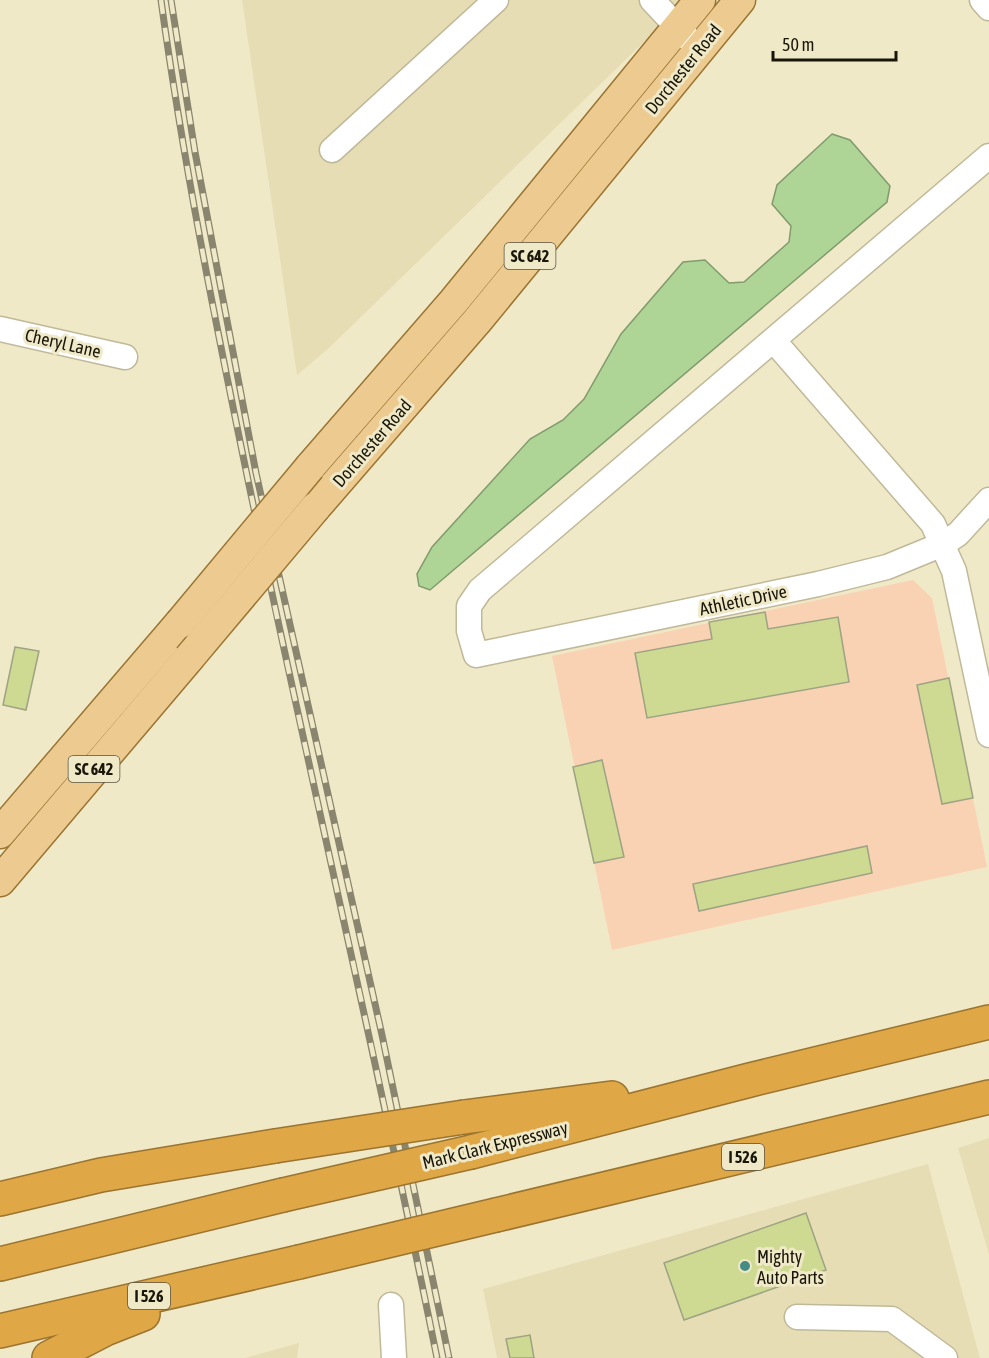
<svg xmlns="http://www.w3.org/2000/svg" width="989" height="1358" font-family="'Asap Condensed',sans-serif">
<style>
.built{fill:#e6ddb4}
.green{fill:#f9d2b3}
.water{fill:#aed496;stroke:#819b6c;stroke-width:1.5}
.building{fill:#ced992;stroke:#9da383;stroke-width:1.5}
.lines{fill:none;stroke-linecap:round;stroke-linejoin:round}
.minor-casing{stroke:#c0b999;stroke-width:27}
.major-casing{stroke:#9a7431;stroke-width:33}
.highway-casing{stroke:#9a7431;stroke-width:36}
.minor{stroke:#fff;stroke-width:24}
.major{stroke:#ecca90;stroke-width:30}
.highway{stroke:#dfa746;stroke-width:33}
.rail-casing{stroke:#8a856e;stroke-width:7}
.rail{stroke:#f0e9c8;stroke-width:4.5;stroke-dasharray:14;stroke-linecap:butt}
.major-bridge-casing{stroke:#9a7431;stroke-width:33;stroke-linecap:butt}
.highway-bridge-casing{stroke:#9a7431;stroke-width:36;stroke-linecap:butt}
.major-bridge{stroke:#ecca90;stroke-width:30}
.highway-bridge{stroke:#dfa746;stroke-width:33}
.poi-dot{fill:#458c87;stroke:#f0e9c8;stroke-width:2}
.labels{text-anchor:middle;dominant-baseline:central;stroke-width:6;stroke-linejoin:round;paint-order:stroke}
.shield{fill:#f0e9c8;stroke:#5a5543;stroke-width:1.5}
.shield-label{font-size:16px;font-weight:bold;fill:#19160a}
.street-label{font-size:18px;fill:#19160a;stroke:#f0e9c8}
.poi-label{font-size:18px;fill:#19160a;stroke:#f0e9c8;text-anchor:start}
</style>
<rect width="100%" height="100%" fill="#f0e9c8"/>
<g class="built">
<polygon points="242,0 687,0 329,348 297,375"/>
<polygon points="989,1138 989,1255 958,1148"/>
<polygon points="928,1164 980,1358 497,1358 483,1289"/>
<polygon points="299,1343 297,1358 245,1358"/>
</g>
<polygon class="green" points="913,580 932,598 987,867 612,950 552,656"/>
<polygon class="water" points="832,134 850,140 890,186 887,202 430,590 419,586 417,574 432,547 530,439 563,420 584,399 621,334 683,262 705,260 729,283 744,282 789,242 791,226 772,204 777,185"/>
<g class="building">
<polygon points="765,612 768,629 838,617 849,682 647,718 635,653 712,639 709,622"/>
<polygon points="15,647 39,651 26,710 3,705"/>
<polygon points="949,678 973,798 942,804 917,685"/>
<polygon points="602,760 624,857 594,863 573,767"/>
<polygon points="867,846 872,873 699,911 693,884"/>
<polygon points="806,1213 826,1270 684,1320 664,1263"/>
<polygon points="530,1335 534,1358 510,1358 506,1339"/>
</g>
<g class="lines">
<g class="minor-casing">
<g id="minor">
<polyline points="652,0 699,50"/>
<polyline points="982,0 989,8"/>
<polyline points="332,150 496,0"/>
<polyline points="989,156 480,590 469,606 469,631 476,655 818,584 887,567 943,544 958,534 989,500"/>
<polyline points="0,329 125,357"/>
<polyline points="774,341 933,524 954,571 989,735"/>
<polyline points="391,1305 394,1358"/>
<polyline points="797,1317 892,1319 945,1358"/>
</g>
</g>
<g class="major-casing">
<g id="major">
<polyline points="310,467 454,301 700,0"/>
<polyline points="315,508 477,321 740,0"/>
<polyline points="0,833 180,623"/>
<polyline points="0,881 189,658"/>
</g>
</g>
<g class="highway-casing">
<g id="highway">
<polyline points="464,1117 612,1098"/>
<polyline points="471,1152 750,1080 989,1022"/>
<polyline points="0,1199 101,1175 275,1146"/>
<polyline points="496,1215 989,1097"/>
<polyline points="0,1264 283,1195"/>
<polyline points="0,1331 299,1262"/>
<polyline points="49,1358 105,1329 143,1314"/>
</g>
</g>
<use href="#minor" class="minor"/>
<use href="#major" class="major"/>
<use href="#highway" class="highway"/>
<g class="rail-casing">
<g id="rail">
<path d="M161 0C183 161 215 320 248 480 309 773 378 1064 437 1358"/>
<polyline points="171,0 195,152 256,473 382,1035 449,1358"/>
</g>
</g>
<use href="#rail" class="rail"/>
<g class="major-bridge-casing">
<g id="major-bridge">
<polyline points="180,623 310,467"/>
<polyline points="189,658 315,508"/>
</g>
</g>
<g class="highway-bridge-casing">
<g id="highway-bridge">
<polyline points="275,1146 464,1117"/>
<polyline points="283,1195 471,1152"/>
<polyline points="299,1262 496,1215"/>
</g>
</g>
<use href="#major-bridge" class="major-bridge"/>
<use href="#highway-bridge" class="highway-bridge"/>
</g>
<circle class="poi-dot" cx="745" cy="1266" r="6"/>
<g class="labels">
<g class="shield">
<rect x="504.5" y="243" width="51" height="26" rx="4.5"/>
<rect x="68.5" y="756" width="51" height="26" rx="4.5"/>
<rect x="722" y="1144" width="42" height="26" rx="4.5"/>
<rect x="128" y="1283" width="42" height="26" rx="4.5"/>
</g>
<g class="shield-label">
<text x="530" y="256">SC 642</text>
<text x="94" y="769">SC 642</text>
<text x="743" y="1157">I 526</text>
<text x="149" y="1296">I 526</text>
</g>
<g class="street-label">
<text transform="translate(683 69) rotate(-51)">Dorchester Road</text>
<text transform="translate(63 343) rotate(13)">Cheryl Lane</text>
<text transform="translate(372 443) rotate(-49)">Dorchester Road</text>
<text transform="translate(743 600) rotate(-12)">Athletic Drive</text>
<text transform="translate(495 1145) rotate(-14)">Mark Clark Expressway</text>
</g>
<g class="poi-label">
<text x="757" y="1256">Mighty<tspan x="757" dy="21">Auto Parts</tspan></text>
</g>
</g>
<path d="M773 51v9h123v-9" fill="none" stroke="#19160a" stroke-width="3"/>
<text x="782" y="51" font-size="18" fill="#19160a" stroke="#f0e9c8" stroke-width="4.5" paint-order="stroke">50 m</text>
</svg>
